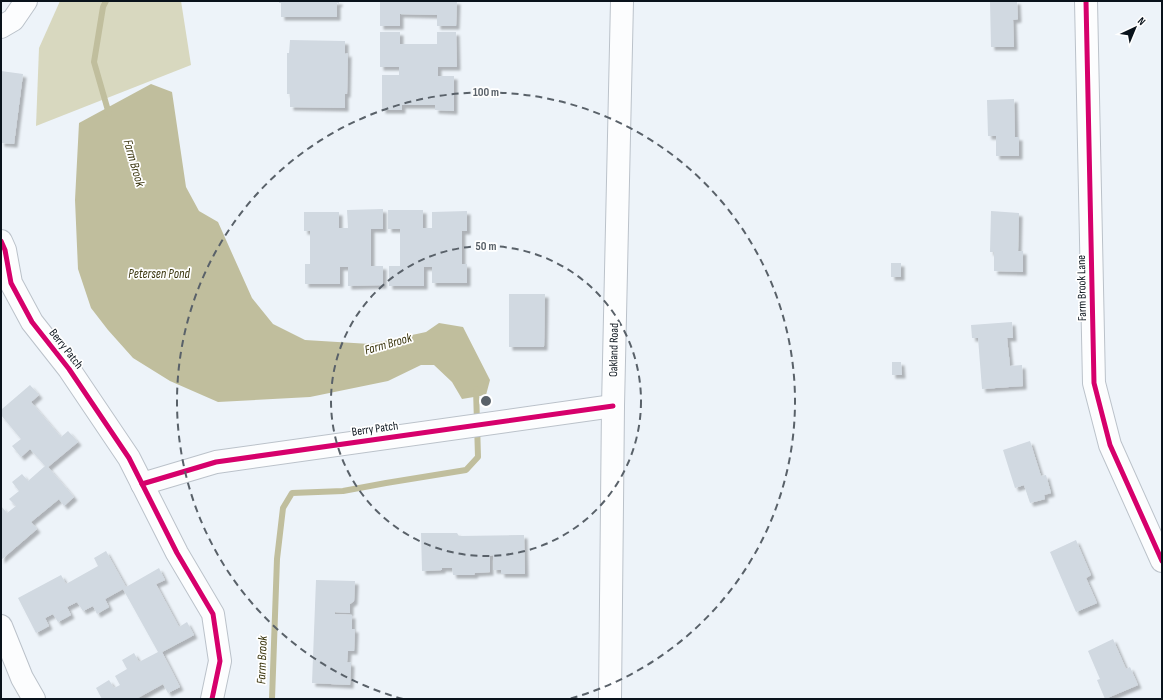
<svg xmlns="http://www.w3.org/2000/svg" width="1163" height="700" font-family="'Sofia Sans Condensed',sans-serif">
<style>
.forest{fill:#d8d8bf}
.water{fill:#c0be9d}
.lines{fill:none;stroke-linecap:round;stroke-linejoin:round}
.stream{stroke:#c0be9d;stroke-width:6}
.building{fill:#d1d9e1;filter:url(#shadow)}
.minor-casing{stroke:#bbc2ca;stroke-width:24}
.major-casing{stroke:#bbc2ca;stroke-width:24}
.minor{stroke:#fcfdfe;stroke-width:22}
.major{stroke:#fcfdfe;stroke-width:22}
.cycleway-casing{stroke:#fff;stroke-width:8}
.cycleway{stroke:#d6006c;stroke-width:5}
.ring{fill:none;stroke:#596169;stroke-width:2;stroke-dasharray:7 5}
.labels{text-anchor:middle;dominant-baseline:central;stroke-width:3.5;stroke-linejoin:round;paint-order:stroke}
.street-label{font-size:12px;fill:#09121b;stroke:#fff}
.water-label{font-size:13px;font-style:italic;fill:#39340c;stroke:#fff}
.centre{fill:#596169;stroke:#fff;stroke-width:2}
.ring-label{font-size:12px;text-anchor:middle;font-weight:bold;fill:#596169;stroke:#fff;stroke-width:3.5;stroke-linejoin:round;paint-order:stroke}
</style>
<defs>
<filter id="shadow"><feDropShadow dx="3.5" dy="3.5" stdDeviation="1" flood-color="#0004"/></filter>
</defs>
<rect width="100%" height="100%" fill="#edf3f9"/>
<polygon class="forest" points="60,1 181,1 191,65 36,126 39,48"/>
<polygon class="water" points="151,84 172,92 186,187 199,211 218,222 252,298 273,324 305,340 370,344 426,332 439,323 463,327 490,380 486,395 462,399 452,382 434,365 421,365 388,381 310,397 218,402 170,381 133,358 108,330 91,308 78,269 75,200 79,123"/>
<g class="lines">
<g class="stream">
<polyline points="106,1 103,7 94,62 109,114"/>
<polyline points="272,699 277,559 283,508 292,493 343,491 386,483 466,470 478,457 476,389"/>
</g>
</g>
<g class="building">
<polygon points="279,1 339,1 339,4 337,3 337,17 281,17 281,3 279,3"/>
<polygon points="380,1 457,1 456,26 437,26 437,15 400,14 400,26 380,26"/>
<polygon points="990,1 1017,1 1018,19 1013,20 1014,47 991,47"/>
<polygon points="380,32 400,32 400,44 437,44 437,32 456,32 457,67 438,67 438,76 454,76 454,111 435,110 435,105 402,105 402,110 382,110 382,75 399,75 399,67 380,67"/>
<polygon points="290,40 345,41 345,54 348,53 347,94 345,94 345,108 290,107 290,94 287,94 287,53 289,53"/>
<polygon points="1,71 23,74 14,144 1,143"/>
<polygon points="1014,99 1015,137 1019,137 1019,156 996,156 996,136 988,136 987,100"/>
<polygon points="383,209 383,229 371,229 371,266 383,266 383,285 348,286 348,267 340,267 340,284 305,284 305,264 310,264 310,231 304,231 304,212 339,212 339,228 348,228 347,210"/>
<polygon points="388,210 423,210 423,228 432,228 432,212 467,211 467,231 462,231 462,264 467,264 467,283 432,283 432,267 424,267 424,286 389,286 389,266 400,266 400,229 388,229"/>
<polygon points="991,211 1019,213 1018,251 1023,251 1023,272 994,271 994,252 990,252"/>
<rect x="891" y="263" width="10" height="14"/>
<polygon points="509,294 545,294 544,347 509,347"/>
<polygon points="1012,322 1013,338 1007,338 1010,366 1022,365 1023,386 982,389 978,338 972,338 971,325"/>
<polygon points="892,362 901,362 902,375 892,375"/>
<polygon points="30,385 39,395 31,402 61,437 68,431 78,442 48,467 74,497 64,506 59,499 31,522 37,529 1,560 1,506 7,513 16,506 9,499 19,491 12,482 22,474 28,481 45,466 30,449 21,457 12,446 21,439 1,415 1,408 2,409"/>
<polygon points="1030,441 1041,476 1046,475 1051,493 1044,495 1045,499 1030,503 1024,485 1015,488 1003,450"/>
<polygon points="421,533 457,533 459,536 524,535 525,574 501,574 501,570 493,570 493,555 490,556 490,572 475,573 474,575 453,575 452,568 442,568 442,570 422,571"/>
<polygon points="1076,540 1091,575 1086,578 1097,603 1076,612 1050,552"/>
<polygon points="106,551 126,587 159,568 165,580 156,584 179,627 187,622 194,635 162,652 180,687 168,693 163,684 136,699 102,699 96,688 109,680 114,688 120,685 115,676 127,669 122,660 134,653 139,662 158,652 123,589 105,599 109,607 97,614 93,606 83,611 77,602 67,607 71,615 58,622 53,614 45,618 49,626 36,633 18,598 61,575 66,584 98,566 94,558"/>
<polygon points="316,580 355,581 354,601 350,604 350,613 335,612 335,614 352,615 352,629 355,629 354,651 348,651 347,662 351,663 350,685 312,683"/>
<polygon points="1113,639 1126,669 1130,667 1138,685 1105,699 1097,680 1100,679 1088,651"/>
</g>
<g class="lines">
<g class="minor-casing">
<g id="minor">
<polyline points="1086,1 1094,383 1110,445 1162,561"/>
<polyline points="1,27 13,20 26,1"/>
<polyline points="1,241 5,250 11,283 32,322 69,369 129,458 177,553 213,614 220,661 212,699"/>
<polyline points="142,484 216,462 613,406"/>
<polyline points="1,626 22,678 34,699"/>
</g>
</g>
<g class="major-casing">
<polyline id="major" points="610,699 613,406 622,1"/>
</g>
<use href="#minor" class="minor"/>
<use href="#major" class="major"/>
<g class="cycleway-casing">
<g id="cycleway">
<polyline points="1086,1 1094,383 1110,445 1162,561"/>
<polyline points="1,241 5,250 11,283 32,322 69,369 129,458 177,553 213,614 220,661 212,699"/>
<polyline points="142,484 216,462 613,406"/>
</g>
</g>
<use href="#cycleway" class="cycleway"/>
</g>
<g class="ring">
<circle cx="486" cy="401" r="155"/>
<path d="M403 699A309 309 0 1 1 569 699"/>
</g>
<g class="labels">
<g class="street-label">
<text transform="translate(1082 288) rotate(-91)">Farm Brook Lane</text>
<text transform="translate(66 349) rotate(52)">Berry Patch</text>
<text transform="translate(614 350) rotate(-89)">Oakland Road</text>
<text transform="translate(375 429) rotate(-8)">Berry Patch</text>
</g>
<g class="water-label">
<text transform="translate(134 163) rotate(74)">Farm Brook</text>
<text x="159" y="274">Petersen Pond</text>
<text transform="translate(388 344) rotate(-16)">Farm Brook</text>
<text transform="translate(262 660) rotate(-88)">Farm Brook</text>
</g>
</g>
<circle cx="486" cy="401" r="6" class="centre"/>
<g class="ring-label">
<text x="486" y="96">100 m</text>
<text x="486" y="250">50 m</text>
</g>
<rect width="1163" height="700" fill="none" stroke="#09121b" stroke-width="4"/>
<g transform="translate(1135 28) rotate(44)" stroke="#ffffff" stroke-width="3" paint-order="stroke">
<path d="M0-3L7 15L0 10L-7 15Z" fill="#09121b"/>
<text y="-6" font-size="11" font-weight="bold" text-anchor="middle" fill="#09121b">N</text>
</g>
</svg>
